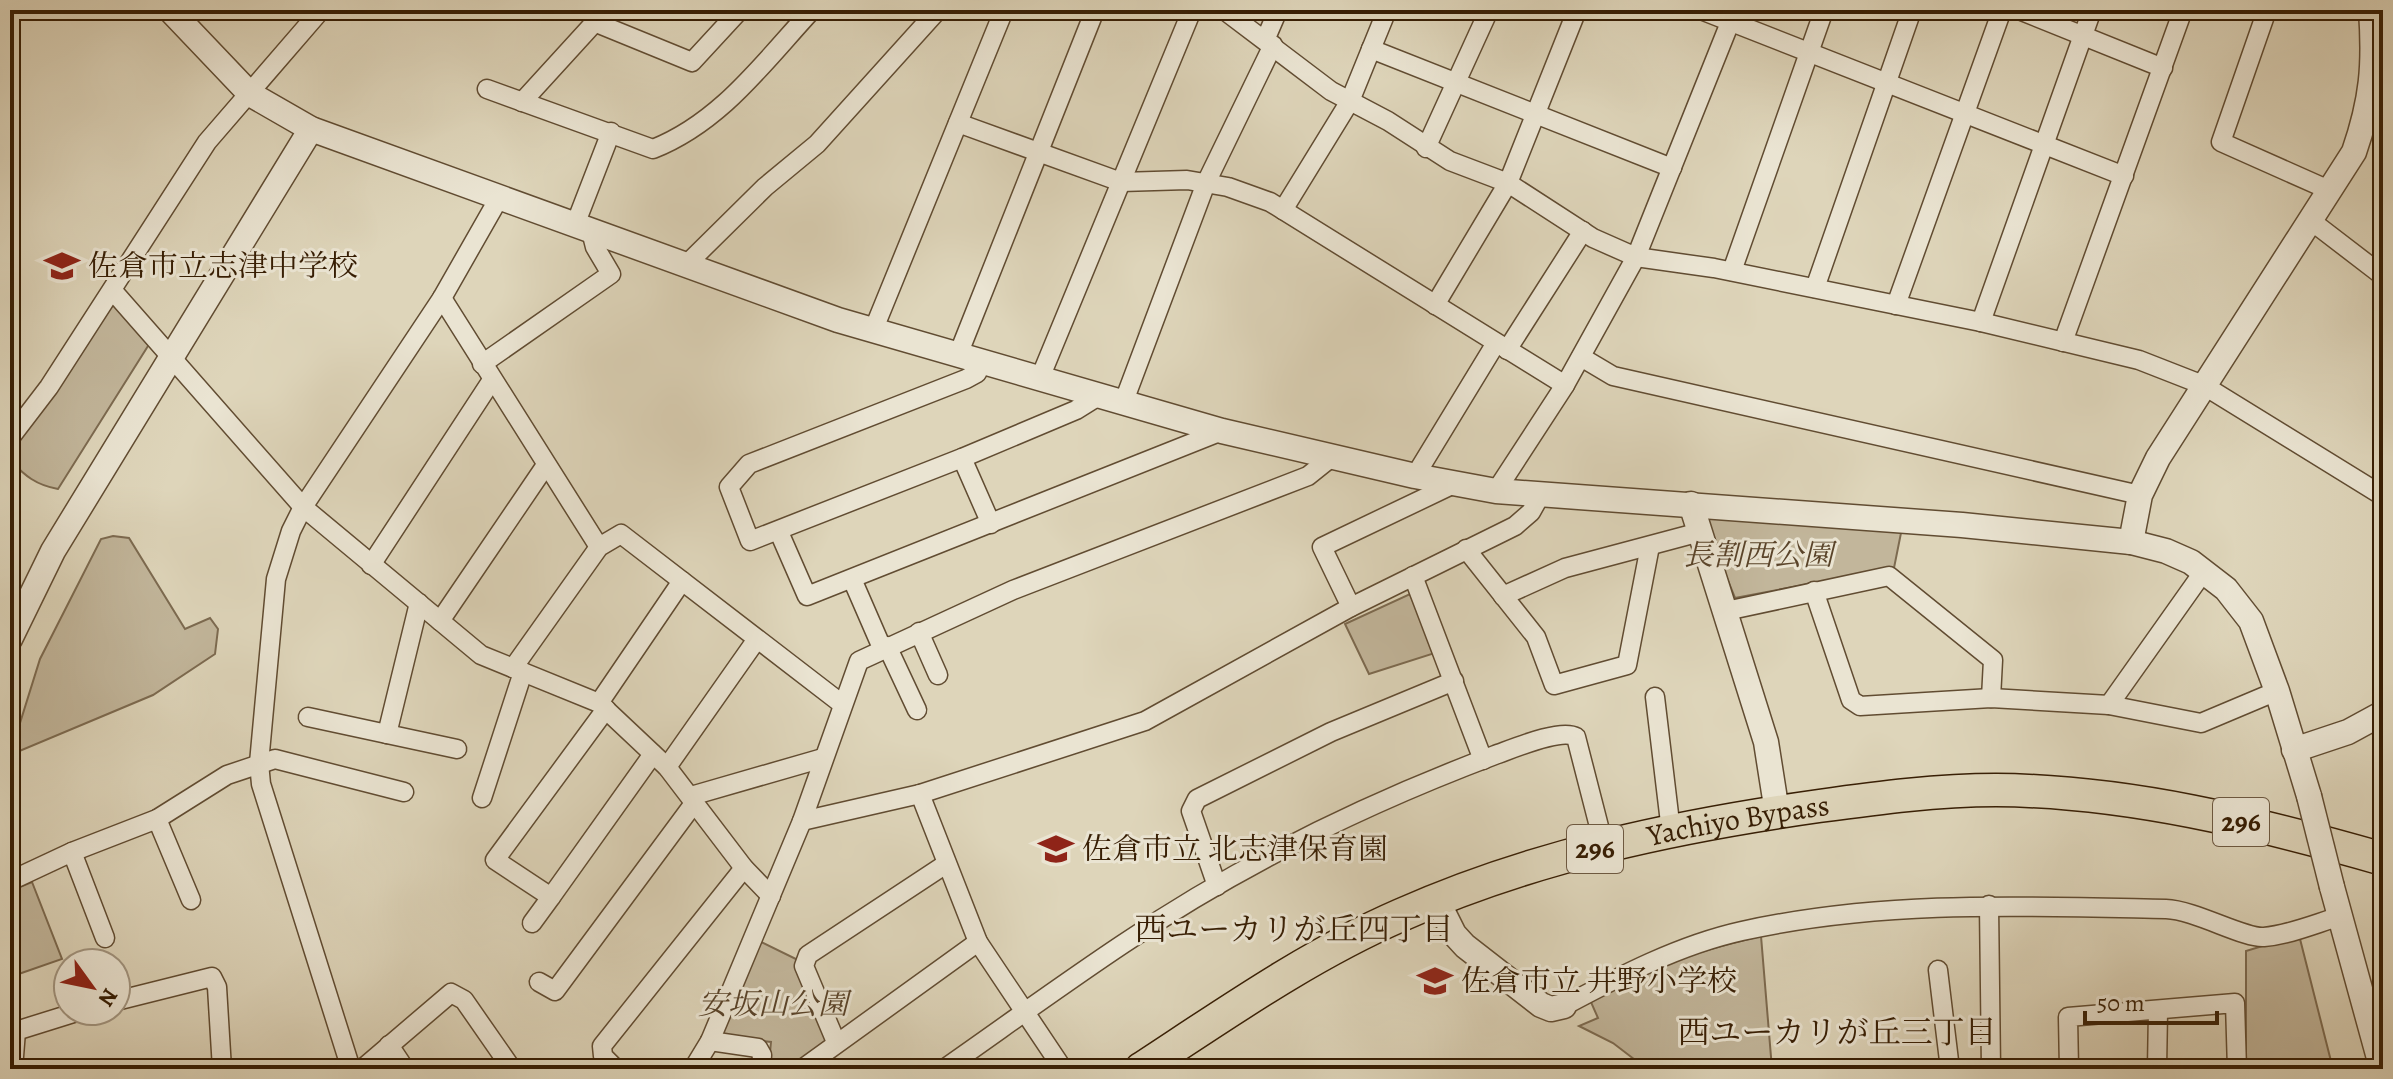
<svg xmlns="http://www.w3.org/2000/svg" width="2393" height="1079" font-family="Alegreya,'Noto Serif JP',serif">
<style>
.green{fill:#c2b69b;stroke:#7c6a50;stroke-width:2}
.lines{fill:none;stroke-linecap:round;stroke-linejoin:round}
.minor-casing{stroke:#614c32;stroke-width:21}
.tertiary-casing{stroke:#614c32;stroke-width:27}
.trunk-casing{stroke:#371e04;stroke-width:35}
.minor{stroke:#eae4d2;stroke-width:18}
.tertiary{stroke:#eae4d2;stroke-width:24}
.trunk{stroke:#ded5ba;stroke-width:32}
.tertiary-bridge-casing{stroke:#614c32;stroke-width:27;stroke-linecap:butt}
.tertiary-bridge{stroke:#eae4d2;stroke-width:24}
.labels{text-anchor:middle;dominant-baseline:central;stroke-width:6;stroke-linejoin:round;paint-order:stroke}
.shield{fill:#eae4d2;stroke:#6d5942;stroke-width:2}
.shield-label{font-size:28px;font-weight:bold;fill:#371e04}
.poi-label{font-size:30px;fill:#371e04;stroke:#eae4d2;text-anchor:start}
.park-label{font-size:30px;font-style:italic;fill:#5a442a;stroke:#eae4d2}
.street-label{font-size:30px;fill:#371e04;stroke:#eae4d2}
.neighbourhood-label{font-size:32px;fill:#371e04;stroke:#eae4d2}
</style>
<rect width="100%" height="100%" fill="#ded5ba"/>
<filter id="stains"><feTurbulence type="fractalNoise" baseFrequency=".0025" numOctaves="4"/><feColorMatrix values="0 0 0 0 .2 0 0 0 0 .09 0 0 0 0 .02 0 0 0 .5 -.17"/></filter>
<radialGradient id="worn" r=".72"><stop offset=".6" stop-color="#630" stop-opacity="0"/><stop offset="1" stop-color="#630" stop-opacity=".3"/></radialGradient>
<g class="green">
<path d="M114 303 148 339V346L58 489C36 485 25 476 10 460V446Z"/>
<polygon points="1701,514 1902,528 1894,568 1735,598"/>
<polygon points="113,536 129,538 185,629 210,618 218,629 215,654 153,695 10,755 40,659 101,539"/>
<polygon points="1410,594 1435,653 1369,674 1345,624"/>
<polygon points="32,882 62,959 10,977 10,891"/>
<polygon points="2299,935 2333,1069 2246,1069 2246,951"/>
<path d="M1761 936 1772 1069H1647L1613 1043 1579 1026 1598 1018 1590 1000C1641 967 1703 950 1761 936Z"/>
<polygon points="759,941 798,960 827,1041 787,1069 769,1063 771,1042 724,1037 720,1032"/>
</g>
<g class="lines">
<g class="minor-casing">
<g id="minor">
<polyline points="1224,10 1331,91 1388,121 1450,161 1508,183 1593,238 1636,257 1714,268 1981,322 2139,360 2203,385 2383,496"/>
<polyline points="1701,10 2124,176"/>
<polyline points="2019,10 2163,68"/>
<polyline points="2267,10 2221,142 2329,190"/>
<polyline points="594,22 692,62 740,10"/>
<polyline points="1266,38 1278,10"/>
<polyline points="1371,49 1672,168"/>
<path d="M487 89 653 149C721 122 763 63 812 10"/>
<polyline points="522,102 606,10"/>
<polyline points="958,123 1121,182 1187,180 1228,187 1270,202 1565,385"/>
<polyline points="1426,148 1489,10"/>
<polyline points="1283,210 1350,101 1387,10"/>
<polyline points="2310,220 2383,276"/>
<polyline points="575,225 611,132"/>
<polyline points="685,266 765,187 817,144 938,10"/>
<polyline points="1732,271 1824,10"/>
<polyline points="1815,288 1912,10"/>
<polyline points="113,291 303,507 481,655 599,703 667,767 744,868 771,896"/>
<polyline points="442,298 599,547"/>
<polyline points="1435,305 1508,183 1577,10"/>
<polyline points="1896,305 2002,10"/>
<polyline points="1981,322 2092,10"/>
<polyline points="873,331 1004,10"/>
<polyline points="2063,342 2183,10"/>
<polyline points="1507,350 1583,231"/>
<polyline points="958,355 1095,10"/>
<polyline points="1581,357 1613,376 2140,495"/>
<polyline points="982,362 977,373 966,379 749,464 729,487 750,541 962,458 1076,410 1100,395"/>
<polyline points="482,364 611,274 595,247 591,231"/>
<polyline points="1040,378 1192,10"/>
<polyline points="1124,401 1206,183 1273,45"/>
<polyline points="10,438 49,387 207,142 321,10"/>
<polyline points="962,458 991,524"/>
<polyline points="1415,476 1496,343"/>
<polyline points="1496,491 1565,385 1636,257 1735,10"/>
<polyline points="779,532 807,596 1222,431"/>
<polyline points="1466,549 1536,637 1554,685 1627,665 1650,546"/>
<polyline points="371,565 492,380"/>
<polyline points="1413,576 1483,760"/>
<polyline points="852,579 882,648"/>
<polyline points="1814,591 1851,700 1860,706 1991,698 2109,705 2201,723 2277,691"/>
<polyline points="1503,596 1565,568 1700,532"/>
<polyline points="419,603 387,734 457,749"/>
<polyline points="1351,607 1322,547 1456,483"/>
<polyline points="1726,611 1889,576 1993,660 1991,698"/>
<polyline points="440,621 546,465"/>
<polyline points="919,632 938,675"/>
<polyline points="887,646 917,710"/>
<polyline points="513,668 599,547 621,534 842,704"/>
<polyline points="1655,697 1671,831"/>
<polyline points="599,703 682,581"/>
<polyline points="2109,705 2204,571"/>
<polyline points="606,709 495,860 551,897 653,754"/>
<polyline points="308,717 387,734"/>
<polyline points="667,767 757,639"/>
<polyline points="920,794 978,942 1063,1069"/>
<polyline points="691,796 823,758"/>
<polyline points="482,798 523,672"/>
<polyline points="157,819 191,900"/>
<polyline points="802,821 920,794 1145,721 1351,607 1515,526 1531,512 1541,494"/>
<polyline points="72,852 105,938"/>
<polyline points="10,881 72,852 157,819 227,775 275,759 404,792"/>
<polyline points="1217,886 1191,811 1197,799 1331,732 1454,681"/>
<polyline points="1989,905 1991,1069"/>
<polyline points="532,923 551,897"/>
<polyline points="1938,970 1950,1069"/>
<polyline points="539,982 555,991 695,802"/>
<polyline points="116,1001 212,977 217,987 222,1069"/>
<path d="M1564 1006C1620 976 1679 945 1742 931 1882 900 2024 906 2166 909 2195 910 2245 939 2264 937 2289 935 2317 923 2341 916"/>
<polyline points="710,1041 758,1048 762,1055 761,1069"/>
<polyline points="836,1042 804,966 808,955 946,864"/>
<polyline points="389,1045 405,1069"/>
<polyline points="13,1069 16,1031 80,1011"/>
<polyline points="351,1069 261,784 259,763 276,579 291,531 303,507 442,298 499,198"/>
<polyline points="362,1069 451,993 464,1000 512,1069"/>
<polyline points="616,1069 603,1056 602,1046 744,868"/>
<polyline points="693,1069 710,1041 802,821 859,661 1013,590 1308,476 1333,456"/>
<polyline points="802,1069 978,942"/>
<path d="M944 1069C1004 1027 1063 984 1123 944 1238 866 1365 804 1495 755 1512 749 1561 728 1576 737L1604 846"/>
<polyline points="2069,1069 2068,1017 2235,1003 2237,1069"/>
<polyline points="2157,1069 2158,1011"/>
</g>
</g>
<g class="tertiary-casing">
<g id="tertiary">
<polyline points="170,10 250,94 311,129 838,320 1222,431 1415,476 1496,491 1962,525 2131,542 2166,551 2191,562 2226,589 2251,621 2277,691 2309,796"/>
<polyline points="1691,504 1766,742 1777,812"/>
<path d="M2131 542 2140 495 2158 458 2354 152C2372 100 2375 65 2371 10"/>
<polyline points="10,639 53,551 311,129"/>
<polyline points="2294,750 2348,732 2383,713"/>
<polyline points="2332,887 2382,1069"/>
<polyline points="1437,900 1454,934 1465,946 1541,1005 1551,1009 1564,1006"/>
</g>
</g>
<g class="trunk-casing">
<g id="trunk">
<path id="s1" d="M1141 1069C1225 1014 1309 955 1401 915 1533 856 1677 826 1819 806 1878 798 1937 790 1996 790 2127 791 2258 823 2383 859"/>
</g>
</g>
<use href="#minor" class="minor"/>
<use href="#tertiary" class="tertiary"/>
<use href="#trunk" class="trunk"/>
<g class="tertiary-bridge-casing">
<polyline id="tertiary-bridge" points="2309,796 2332,887"/>
</g>
<use href="#tertiary-bridge" class="tertiary-bridge"/>
</g>
<defs>
<g id="school-bare" transform="scale(2.76)"><path d="M0-5L7-2L0 1L-7-2ZM-4 1L0 2.5L4 1V4Q0 6-4 4Z" fill="#8f2418" stroke="#eae4d2" stroke-width="2.5" paint-order="stroke"/></g>
</defs>
<g fill-rule="evenodd">
<use href="#school-bare" x="62" y="266"/>
<use href="#school-bare" x="1056" y="849"/>
<use href="#school-bare" x="1435" y="981"/>
</g>
<g class="labels">
<g class="shield">
<rect x="2213" y="798" width="56" height="48" rx="6"/>
<rect x="1567" y="825" width="56" height="48" rx="6"/>
</g>
<g class="shield-label">
<text x="2241" y="822">296</text>
<text x="1595" y="849">296</text>
</g>
<g class="poi-label">
<text x="88" y="266">佐倉市立志津中学校</text>
<text x="1082" y="849">佐倉市立 北志津保育園</text>
<text x="1461" y="981">佐倉市立 井野小学校</text>
</g>
<g class="park-label">
<text x="1758" y="555">長割西公園</text>
<text x="773" y="1004">安坂山公園</text>
</g>
<g class="street-label">
<text stroke="none"><textPath href="#s1" startOffset="654">Yachiyo Bypass</textPath></text>
</g>
<g class="neighbourhood-label">
<text x="1294" y="929">西ユーカリが丘四丁目</text>
<text x="1837" y="1032">西ユーカリが丘三丁目</text>
</g>
</g>
<rect width="2393" height="1079" fill="none" stroke="#ded5ba" stroke-width="40"/>
<rect x="12" y="12" width="2369" height="1055" fill="none" stroke="#371e04" stroke-width="4"/>
<rect x="20" y="20" width="2353" height="1039" fill="none" stroke="#371e04" stroke-width="2"/>
<g transform="translate(92 987) rotate(123)"><circle r="38" fill="#eae4d2" stroke="#a29580" stroke-width="2"/>
<path d="M0-6L14 30L0 20L-14 30Z" fill="#8f2418"/>
<text y="-12" font-size="22" font-weight="bold" text-anchor="middle" fill="#371e04">N</text>
</g>
<path d="M2085 1011v12h132v-12" fill="none" stroke="#371e04" stroke-width="4"/>
<text x="2097" y="1011" font-size="24" fill="#371e04" stroke="#eae4d2" stroke-width="6" paint-order="stroke">50 m</text>
<rect width="100%" height="100%" filter="url(#stains)"/>
<rect width="100%" height="100%" fill="url(#worn)"/>
</svg>
